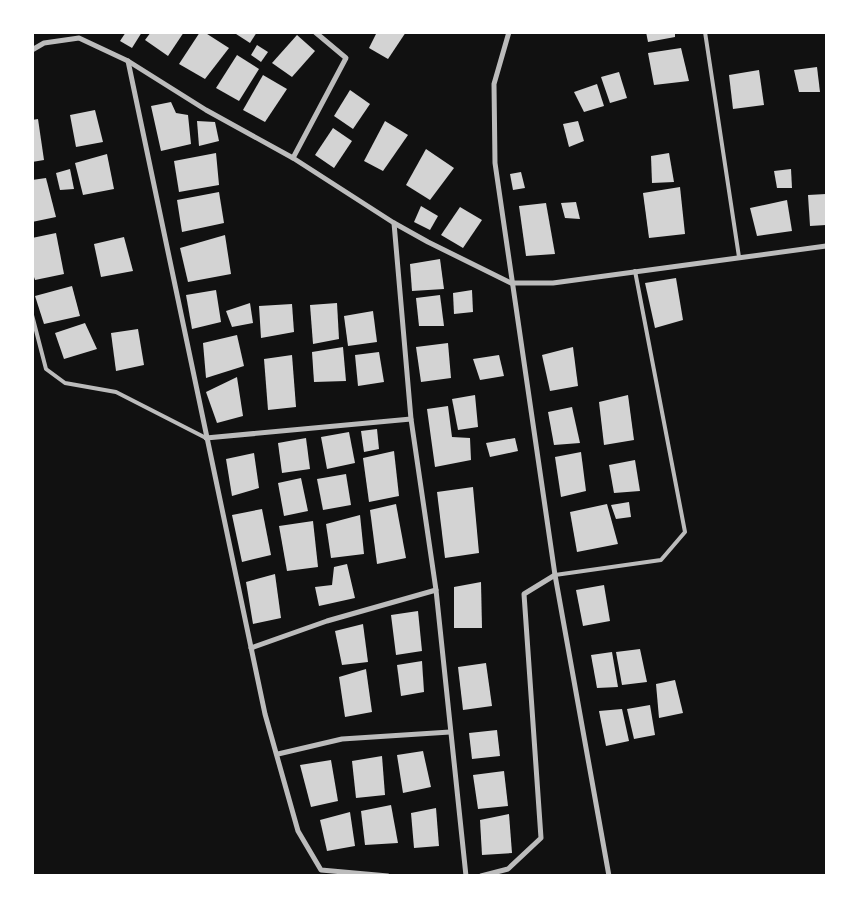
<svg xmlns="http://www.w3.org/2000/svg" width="859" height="908" font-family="'Libre Baskerville',serif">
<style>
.building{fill:#d3d3d3}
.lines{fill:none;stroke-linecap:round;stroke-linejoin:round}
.service{stroke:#bcbcbc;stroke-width:4}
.minor{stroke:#bcbcbc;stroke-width:5}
</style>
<rect width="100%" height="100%" fill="#111"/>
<g class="building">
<polygon points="126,32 142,32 132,48 120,41"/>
<polygon points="151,32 184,32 168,56 145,40"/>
<polygon points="200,32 204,32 229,48 205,79 179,64"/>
<polygon points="233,32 257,32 250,43"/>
<polygon points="377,32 406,32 388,59 369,48"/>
<polygon points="646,32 675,32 675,37 648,42"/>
<polygon points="297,35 315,51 292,77 272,63"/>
<polygon points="257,45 268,52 261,62 251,55"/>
<polygon points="681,48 689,81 654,85 648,53"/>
<polygon points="237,55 259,69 239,101 216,88"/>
<polygon points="817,67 820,92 799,92 794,70"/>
<polygon points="759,70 764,105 733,109 729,75"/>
<polygon points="619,72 627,98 610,103 601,77"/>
<polygon points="263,75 287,89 265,122 243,110"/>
<polygon points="597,84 604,106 584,112 574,92"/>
<polygon points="350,90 370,104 353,129 334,116"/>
<polygon points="171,102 176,113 188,115 191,144 161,151 151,106"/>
<polygon points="95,110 103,142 76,147 70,115"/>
<polygon points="38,119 44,160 32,162 32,120"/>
<polygon points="197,121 215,122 219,141 199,146"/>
<polygon points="385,121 408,135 383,171 364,161"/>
<polygon points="578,121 584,141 569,147 563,124"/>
<polygon points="333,128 352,141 334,168 315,155"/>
<polygon points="426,149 454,168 430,200 406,185"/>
<polygon points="216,153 219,185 179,192 174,161"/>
<polygon points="669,153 674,182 652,183 651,156"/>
<polygon points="107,154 114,189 83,195 75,163"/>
<polygon points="70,169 74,189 60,190 56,173"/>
<polygon points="791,169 792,188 777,188 774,171"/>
<polygon points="521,172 525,188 513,190 510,174"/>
<polygon points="46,178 56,217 32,222 32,180"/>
<polygon points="680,187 685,234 649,238 643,193"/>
<polygon points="219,192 224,223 182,232 177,200"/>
<polygon points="826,194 826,225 810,226 808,195"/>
<polygon points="787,200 792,231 757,236 750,208"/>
<polygon points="576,202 580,219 565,218 561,203"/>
<polygon points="546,203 555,254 526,256 519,206"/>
<polygon points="421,206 438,216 430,230 414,222"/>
<polygon points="460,207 482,220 463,248 441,235"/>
<polygon points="56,233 64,274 35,280 32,271 32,238"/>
<polygon points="225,235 231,274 188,282 180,248"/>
<polygon points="124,237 133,271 101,277 94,244"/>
<polygon points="440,259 444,289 412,291 410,264"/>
<polygon points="676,278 683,320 655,328 645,283"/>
<polygon points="72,286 80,316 44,324 35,296"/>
<polygon points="216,290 221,322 192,329 186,295"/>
<polygon points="472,290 473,312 454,314 453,293"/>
<polygon points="440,295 444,326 419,326 416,298"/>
<polygon points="250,303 253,323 232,327 226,311"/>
<polygon points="337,303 339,339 313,344 310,305"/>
<polygon points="292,304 294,332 261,338 259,306"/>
<polygon points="373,311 377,342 348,346 344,316"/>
<polygon points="85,323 97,349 64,359 55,333"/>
<polygon points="138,329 144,365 116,371 111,333"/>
<polygon points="237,335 244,366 206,378 203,343"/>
<polygon points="448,343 451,378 421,382 416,347"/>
<polygon points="343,347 346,381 314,382 312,352"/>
<polygon points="573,347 578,386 550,391 542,355"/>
<polygon points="379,352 384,382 358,386 355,355"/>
<polygon points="292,355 296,407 268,410 264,359"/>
<polygon points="499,355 504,376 480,380 473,359"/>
<polygon points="237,377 243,416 217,423 206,392"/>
<polygon points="475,395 478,427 458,430 452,399"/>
<polygon points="628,395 634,440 604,445 599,402"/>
<polygon points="448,406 452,437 470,438 471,460 435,467 427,409"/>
<polygon points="572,407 580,443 554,445 548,412"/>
<polygon points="377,429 379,449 364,452 361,431"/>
<polygon points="349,432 355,463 327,469 321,437"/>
<polygon points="306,438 310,469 282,473 278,443"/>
<polygon points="515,438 518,451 490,457 486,443"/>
<polygon points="394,451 399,496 369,502 363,458"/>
<polygon points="581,452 586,491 561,497 555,457"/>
<polygon points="254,453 259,488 232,496 226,459"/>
<polygon points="635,460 640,491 614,493 609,465"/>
<polygon points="346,474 351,505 323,510 317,479"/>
<polygon points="301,478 308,511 284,516 278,483"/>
<polygon points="473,487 479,553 445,558 437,492"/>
<polygon points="629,502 631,517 616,519 611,505"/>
<polygon points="396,504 406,558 377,564 370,510"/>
<polygon points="607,504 618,544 577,552 570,512"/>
<polygon points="262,509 271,555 242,562 232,515"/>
<polygon points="360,515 364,554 331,558 326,524"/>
<polygon points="313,521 318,567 287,571 279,526"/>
<polygon points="347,564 355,598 319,606 315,587 332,585 334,567"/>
<polygon points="275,574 281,618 253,624 246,582"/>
<polygon points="481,582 482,628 454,628 454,587"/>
<polygon points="604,585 610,621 583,626 576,590"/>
<polygon points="418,611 422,651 396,655 391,615"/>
<polygon points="363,624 368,662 342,665 335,631"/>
<polygon points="640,649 647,682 622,685 616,652"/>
<polygon points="612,652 618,687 597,688 591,655"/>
<polygon points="422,661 424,692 401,696 397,665"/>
<polygon points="486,663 492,706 463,710 458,667"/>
<polygon points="366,669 372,712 345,717 339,677"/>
<polygon points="675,680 683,713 659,718 656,684"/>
<polygon points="650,705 655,735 634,739 627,709"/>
<polygon points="622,709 629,741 606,746 599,711"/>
<polygon points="497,730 500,756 472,759 469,733"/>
<polygon points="423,751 431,787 403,793 397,755"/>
<polygon points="382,756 385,795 356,798 352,761"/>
<polygon points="331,760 338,801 311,807 300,765"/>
<polygon points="504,771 508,806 478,809 473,775"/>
<polygon points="391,805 398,843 365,845 361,811"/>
<polygon points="436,808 439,846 414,848 411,813"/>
<polygon points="350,812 355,846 327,851 320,820"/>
<polygon points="509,814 512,853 482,855 480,820"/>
</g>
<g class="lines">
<g class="service">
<polyline points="705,32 739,257"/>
<polyline points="32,315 46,369 65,383 116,392 206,438"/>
<polyline points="555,575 661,560 685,532 635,271"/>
</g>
<g class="minor">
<polyline points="509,32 494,84 495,163 555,575 609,876"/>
<polyline points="32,50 44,43 79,38 128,61 206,110 293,158 394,223 428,242 511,283 553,283 826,246"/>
<polyline points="128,61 265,714 298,831 321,870 388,876"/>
<polyline points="293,158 346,58 315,32"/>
<polyline points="394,223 411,419 436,590 466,876"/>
<polyline points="206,438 411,419"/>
<polyline points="251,648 327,621 436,590"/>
<polyline points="278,754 342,739 450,732"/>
<polyline points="481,876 508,869 541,838 524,594 555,575"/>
</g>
</g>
<rect width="859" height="908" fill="none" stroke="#ffffff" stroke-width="68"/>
</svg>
